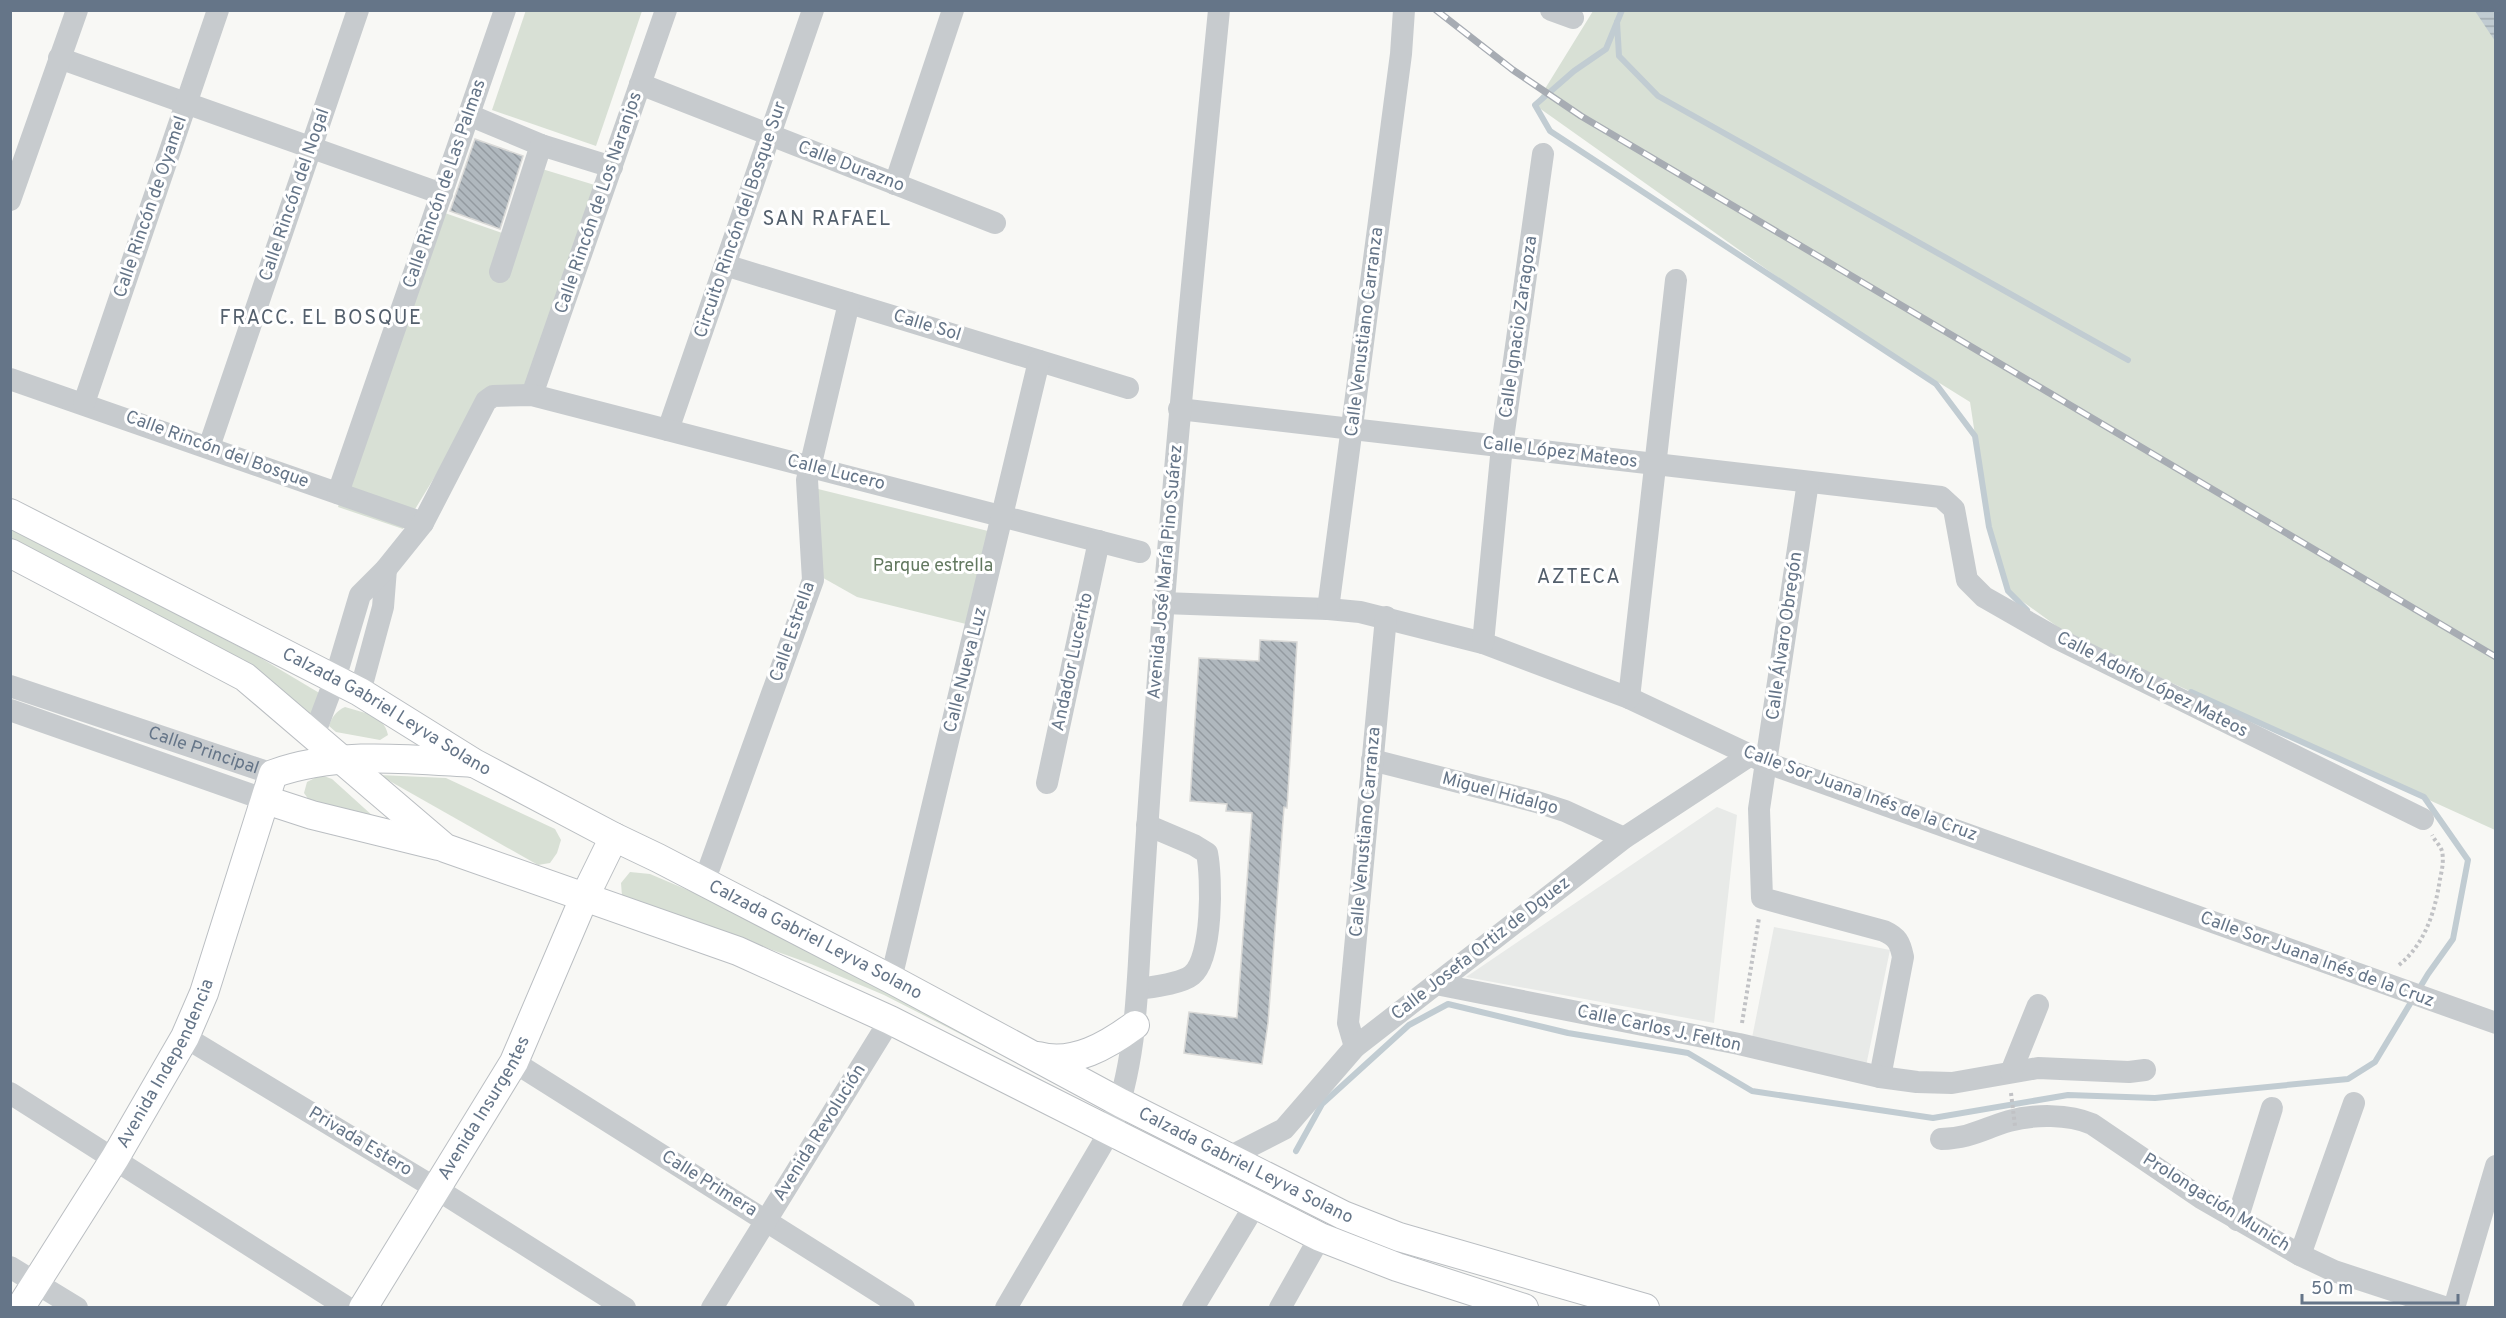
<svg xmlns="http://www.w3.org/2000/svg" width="2506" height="1318" font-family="Overpass,sans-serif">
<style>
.built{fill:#e8eae8}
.park{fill:#d8e0d5}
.water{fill:url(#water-rules)}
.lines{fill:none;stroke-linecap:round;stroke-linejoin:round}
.stream{stroke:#c1ccd2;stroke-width:6}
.building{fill:url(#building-back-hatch);stroke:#d9d9d7;stroke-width:1.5}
.major-casing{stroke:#babec2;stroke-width:30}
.path{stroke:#c1c2c5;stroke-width:4;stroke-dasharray:3 3;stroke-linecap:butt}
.minor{stroke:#c7cbce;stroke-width:22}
.major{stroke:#fff;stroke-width:28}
.rail-casing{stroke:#a7acb3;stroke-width:7}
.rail{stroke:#fff;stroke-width:4.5;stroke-dasharray:14;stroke-linecap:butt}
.path-bridge{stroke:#c1c2c5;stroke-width:4;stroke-dasharray:3 3;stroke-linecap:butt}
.labels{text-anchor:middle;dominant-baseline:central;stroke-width:6;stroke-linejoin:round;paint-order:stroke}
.street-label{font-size:18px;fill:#657588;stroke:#fff}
.park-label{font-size:18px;fill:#637960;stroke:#fff}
.neighbourhood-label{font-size:20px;letter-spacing:1.5px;fill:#535f6c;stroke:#fff}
</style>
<defs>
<pattern id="water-rules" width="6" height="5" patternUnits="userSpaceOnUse" patternTransform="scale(1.5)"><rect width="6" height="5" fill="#c1ccd2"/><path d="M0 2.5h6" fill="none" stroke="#a0aab0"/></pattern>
<pattern id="building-back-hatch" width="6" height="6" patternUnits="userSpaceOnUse" patternTransform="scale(1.5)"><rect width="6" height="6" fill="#b0b8be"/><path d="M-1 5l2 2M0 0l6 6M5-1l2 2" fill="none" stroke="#939aa0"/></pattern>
</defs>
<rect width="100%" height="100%" fill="#f8f8f5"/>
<g class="built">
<polygon points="1717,807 1737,815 1714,1023 1466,977"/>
<polygon points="1774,927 1890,950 1866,1066 1751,1043"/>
</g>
<g class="park">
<polygon points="526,10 642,11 596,146 492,110"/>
<polygon points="1593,11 2495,11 2495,830 2073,638 2008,591 1989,527 1970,402 1838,320 1535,105"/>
<polygon points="542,169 598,186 523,399 476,409 403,529 338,507 442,212 519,239"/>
<polygon points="814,488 992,532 970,625 857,597 818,575"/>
<polygon points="10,527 259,657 321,694 311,716 11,543"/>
<path d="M345 707C363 713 384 714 388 735L380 740 336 732 329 726C332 717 336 711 345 707Z"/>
<polygon points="321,775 332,779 374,817 309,800 304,793 307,782"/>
<polygon points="379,775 446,778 555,829 561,840 557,853 550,863 538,865"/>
<polygon points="630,872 650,874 786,932 1078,1094 884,995 811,964 622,896 621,883"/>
</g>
<polygon class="water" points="2475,11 2493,11 2495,15 2495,41"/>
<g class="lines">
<g class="stream">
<polyline points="1622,10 1606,49 1574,71 1535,105 1550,131 1936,384 1975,436 1989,527 2008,591 2027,610"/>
<polyline points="1617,22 1619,56 1658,96 2128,360"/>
<polyline points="1296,1151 1322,1104 1409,1025 1448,1004 1568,1033 1688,1053 1752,1091 1933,1118 2068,1095 2155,1098 2348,1079 2375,1062 2428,974 2453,939 2468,860 2424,797 2191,692"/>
</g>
</g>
<g class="building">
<polygon points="475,139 523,156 500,229 450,211"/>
<polygon points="1260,640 1297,642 1287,808 1284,807 1268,1023 1262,1064 1184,1053 1189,1012 1237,1018 1252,813 1226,811 1227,804 1190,801 1199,658 1259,661"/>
</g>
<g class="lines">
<g class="major-casing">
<g id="major">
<path id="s2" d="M10 513 360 692 474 763 614 837 658 858 891 979 1121 1103 1343 1215 1399 1237 1645 1308"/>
<polyline points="10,553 245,677 445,848 738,951 890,1020 1320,1237 1397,1267 1524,1308"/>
<polyline points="266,800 312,815 438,846"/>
<path d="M1038 1056C1073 1066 1108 1045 1135 1025"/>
<path id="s3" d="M20 1308 115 1158 185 1037 204 993 273 774C336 751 407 759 472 763"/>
<path id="s4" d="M363 1308 514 1062 584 898 614 837"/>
</g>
</g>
<g class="path">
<path d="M2399 965C2425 944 2435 912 2440 879 2442 870 2444 861 2442 851 2440 845 2435 841 2432 835"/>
<polyline points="1742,1023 1759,918"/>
</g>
<g class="minor">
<polyline points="1551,10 1573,18"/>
<polyline points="59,58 442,194"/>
<polyline points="640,84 995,223"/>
<polyline points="469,115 541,145 612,167"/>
<polyline points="895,184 953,10"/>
<polyline points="10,200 77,10"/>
<polyline points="725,265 1128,388"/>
<polyline points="500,272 541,145"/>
<polyline points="10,379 423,523"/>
<polyline points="532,395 666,10"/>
<polyline points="84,403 218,10"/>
<polyline points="1179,409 1941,497 1954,509 1967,580 1984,597 2056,638 2423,819"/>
<polyline points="668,430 813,10"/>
<polyline points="209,447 358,10"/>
<path d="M1808 482 1759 809 1762 898 1884 931C1897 937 1900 942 1903 957L1880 1077"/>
<polyline points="338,493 505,10"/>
<polyline points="1163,603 1328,609 1360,612 1483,643 1629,698 1767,763 2496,1023"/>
<polyline points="1328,609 1401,54 1404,10"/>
<polyline points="1483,643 1502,446 1543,154"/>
<path id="s1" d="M10 686 273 774"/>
<polyline points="360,692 383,607 386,569"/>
<polyline points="1629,698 1676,280"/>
<polyline points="10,710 266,800"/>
<polyline points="314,735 335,679 360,595 386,569 423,523 486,401 493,396 532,395 1140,552"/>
<polyline points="1372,760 1537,802 1565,811 1624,838"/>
<polyline points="1047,783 1099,541"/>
<polyline points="704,882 813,580 807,480 849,303"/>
<polyline points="891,979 1039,361"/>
<polyline points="1436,984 1739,1044 1880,1077 1917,1082 1952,1083 2038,1068 2129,1072 2145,1070"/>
<path d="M1138 989C1151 987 1181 984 1192 975 1213 958 1212 878 1207 853L1194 845 1147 825"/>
<polyline points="185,1037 435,1188 625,1308"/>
<polyline points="1355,1047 1348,1023 1386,617"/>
<polyline points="514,1062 904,1308"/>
<polyline points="2011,1072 2038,1005"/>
<polyline points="10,1093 348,1308"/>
<path d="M1941 1139C1971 1138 1982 1129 2009 1121 2034 1114 2069 1114 2092 1124L2201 1198 2300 1255 2334 1271 2447 1308"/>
<polyline points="1229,1157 1284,1129 1355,1047 1624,838 1749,756"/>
<polyline points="2237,1220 2272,1108"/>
<polyline points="2300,1255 2354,1103"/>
<polyline points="10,1267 77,1308"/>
<polyline points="712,1308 890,1020"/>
<path d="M1006 1308 1110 1131C1136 1065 1137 995 1141 925 1145 861 1149 797 1154 733 1171 492 1195 251 1219 10"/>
<polyline points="1193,1308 1255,1205"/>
<polyline points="1280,1308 1320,1237"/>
<polyline points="2454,1308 2496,1166"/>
</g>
<use href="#major" class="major"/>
<g class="rail-casing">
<polyline id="rail" points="1436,10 1513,70 1581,116 2496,657"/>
</g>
<use href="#rail" class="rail"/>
<polyline class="path-bridge" points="2011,1093 2015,1126"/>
</g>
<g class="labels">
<g class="street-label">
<text transform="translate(851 167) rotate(21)">Calle Durazno</text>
<text transform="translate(445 184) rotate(-71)">Calle Rincón de Las Palmas</text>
<text transform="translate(295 195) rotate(-71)">Calle Rincón del Nogal</text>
<text transform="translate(599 203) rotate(-71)">Calle Rincón de Los Naranjos</text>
<text transform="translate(151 207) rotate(-71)">Calle Rincón de Oyamel</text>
<text transform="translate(741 220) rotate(-71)">Circuito Rincón del Bosque Sur</text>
<text transform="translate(927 326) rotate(17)">Calle Sol</text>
<text transform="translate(1519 327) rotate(-82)">Calle Ignacio Zaragoza</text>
<text transform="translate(1365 332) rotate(-83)">Calle Venustiano Carranza</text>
<text transform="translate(217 450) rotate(20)">Calle Rincón del Bosque</text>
<text transform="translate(1560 453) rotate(7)">Calle López Mateos</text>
<text transform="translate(836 473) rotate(14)">Calle Lucero</text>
<text transform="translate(1166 572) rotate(-85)">Avenida José María Pino Suárez</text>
<text transform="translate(793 632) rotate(-71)">Calle Estrella</text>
<text transform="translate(1785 636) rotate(-82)">Calle Álvaro Obregón</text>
<text transform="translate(1073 662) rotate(-78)">Andador Lucerito</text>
<text transform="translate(966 670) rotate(-76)">Calle Nueva Luz</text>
<text transform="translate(2152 685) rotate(27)">Calle Adolfo López Mateos</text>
<text stroke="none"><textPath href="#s2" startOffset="426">Calzada Gabriel Leyva Solano</textPath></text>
<text stroke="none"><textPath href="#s1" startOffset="204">Calle Principal</textPath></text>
<text transform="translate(1500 794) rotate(15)">Miguel Hidalgo</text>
<text transform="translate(1860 794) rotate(20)">Calle Sor Juana Inés de la Cruz</text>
<text transform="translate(1366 832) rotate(-85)">Calle Venustiano Carranza</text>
<text stroke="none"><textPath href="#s2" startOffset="912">Calzada Gabriel Leyva Solano</textPath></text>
<text transform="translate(1481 949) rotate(-38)">Calle Josefa Ortiz de Dguez</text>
<text transform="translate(2317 960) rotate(20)">Calle Sor Juana Inés de la Cruz</text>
<text transform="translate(1659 1029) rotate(12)">Calle Carlos J. Felton</text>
<text stroke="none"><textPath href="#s3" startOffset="285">Avenida Independencia</textPath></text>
<text stroke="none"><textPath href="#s4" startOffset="234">Avenida Insurgentes</textPath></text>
<text transform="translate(820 1133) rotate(-58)">Avenida Revolución</text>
<text transform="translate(360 1142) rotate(31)">Privada Estero</text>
<text stroke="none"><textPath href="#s2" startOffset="1398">Calzada Gabriel Leyva Solano</textPath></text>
<text transform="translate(709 1184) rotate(32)">Calle Primera</text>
<text transform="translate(2216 1203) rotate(32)">Prolongación Munich</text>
</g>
<g class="park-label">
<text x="933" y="566">Parque estrella</text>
</g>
<g class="neighbourhood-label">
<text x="827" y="220">SAN RAFAEL</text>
<text x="321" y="319">FRACC. EL BOSQUE</text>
<text x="1579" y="578">AZTECA</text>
</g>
</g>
<rect width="2506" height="1318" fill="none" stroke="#657588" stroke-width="24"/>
<path d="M2302 1294v9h156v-9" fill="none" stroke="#657588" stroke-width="3"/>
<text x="2311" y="1294" font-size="18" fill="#657588" stroke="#ffffff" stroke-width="4.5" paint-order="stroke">50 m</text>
</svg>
